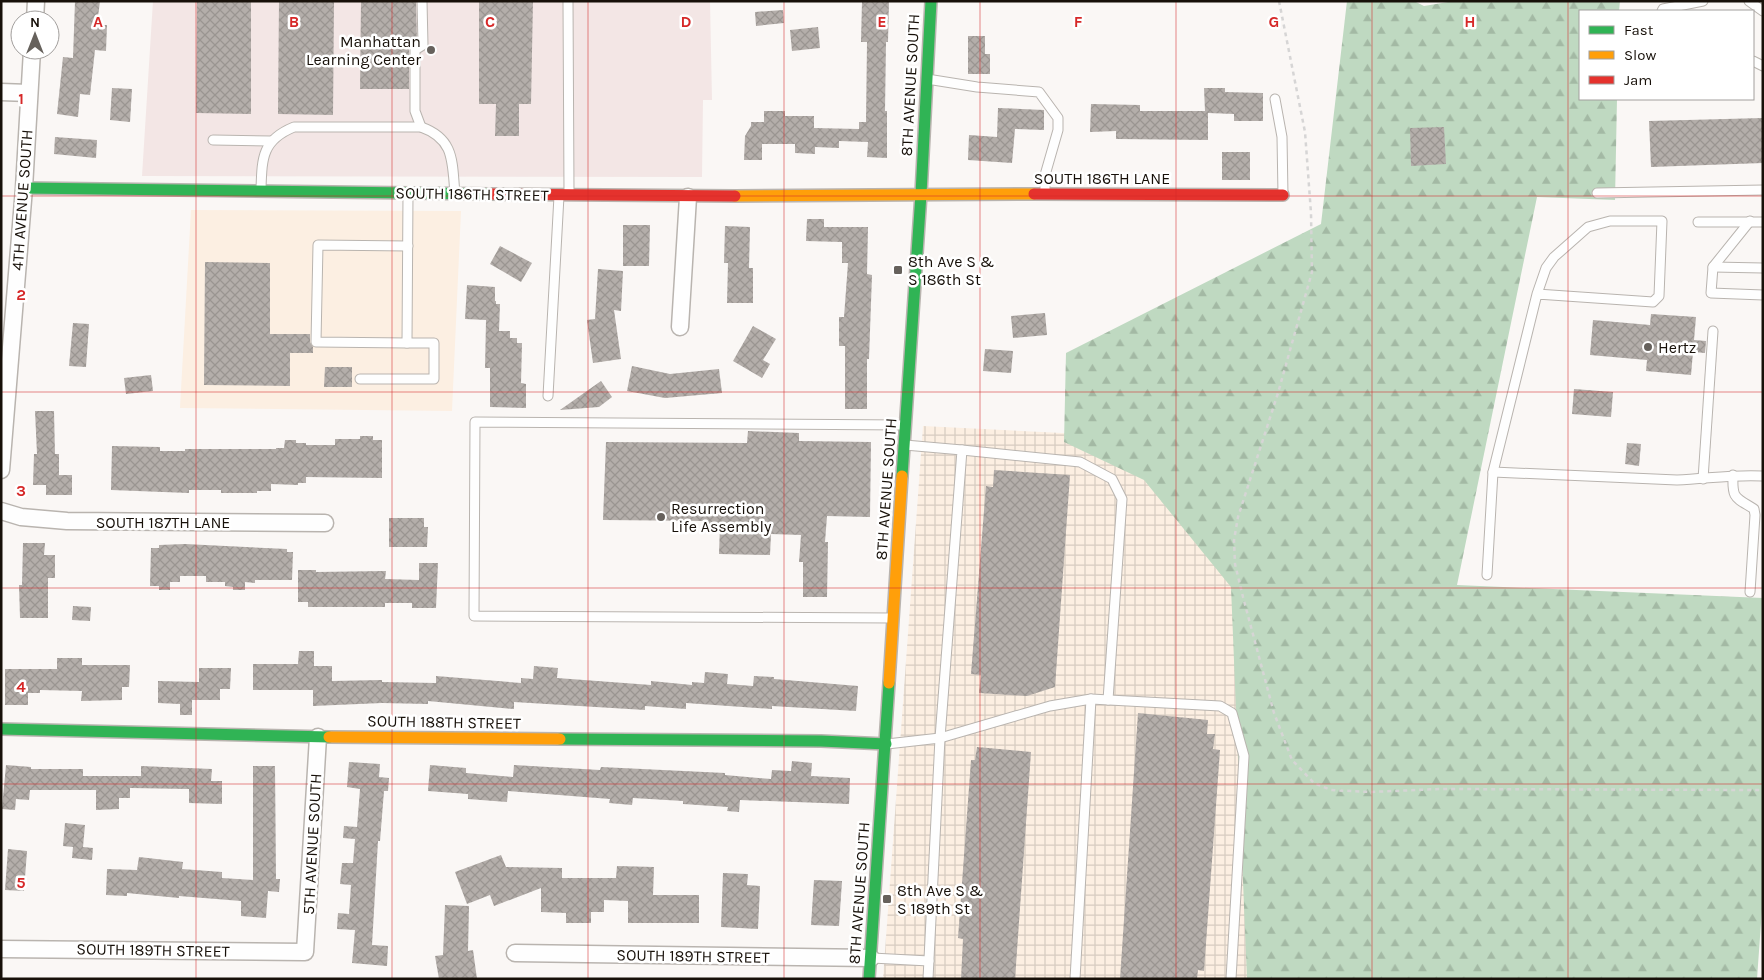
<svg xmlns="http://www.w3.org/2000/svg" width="1764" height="980" font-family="Karla,sans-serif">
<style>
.built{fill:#fcefe2}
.industrial{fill:url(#industrial-grid)}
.education{fill:#f3e6e5}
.forest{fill:url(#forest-firs)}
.building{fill:url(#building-cross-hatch)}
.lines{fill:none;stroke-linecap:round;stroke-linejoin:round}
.lane-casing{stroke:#b9b4af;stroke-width:11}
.street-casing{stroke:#b9b4af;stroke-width:19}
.fast-casing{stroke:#b9b4af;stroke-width:14}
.slow-casing{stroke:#b9b4af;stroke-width:14}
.jam-casing{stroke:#b9b4af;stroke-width:14}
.path{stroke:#d6d5d5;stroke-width:2.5;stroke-dasharray:4 4;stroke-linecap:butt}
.lane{stroke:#fefefe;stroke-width:9}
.street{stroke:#fefefe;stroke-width:16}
.fast{stroke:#30b455;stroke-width:11}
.slow{stroke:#ff9f0a;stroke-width:11}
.jam{stroke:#e5322d;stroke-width:11}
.grid{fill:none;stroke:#d62828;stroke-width:1;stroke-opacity:0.55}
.poi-dot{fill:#66615c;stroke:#fff;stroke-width:2}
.labels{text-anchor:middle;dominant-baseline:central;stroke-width:5;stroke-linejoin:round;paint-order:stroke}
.poi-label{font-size:16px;fill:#171009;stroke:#fff;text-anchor:start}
.street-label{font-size:16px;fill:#171009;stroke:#fff}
.grid-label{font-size:16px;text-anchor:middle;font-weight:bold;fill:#d62828;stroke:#fff;stroke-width:5;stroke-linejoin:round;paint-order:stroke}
</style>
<defs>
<pattern id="industrial-grid" width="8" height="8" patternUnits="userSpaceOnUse" patternTransform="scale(1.25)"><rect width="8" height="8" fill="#fcefe2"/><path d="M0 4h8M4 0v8" fill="none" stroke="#d7ccc1"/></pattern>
<pattern id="forest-firs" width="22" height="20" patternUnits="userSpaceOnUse" patternTransform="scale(1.25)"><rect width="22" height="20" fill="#bfd9c1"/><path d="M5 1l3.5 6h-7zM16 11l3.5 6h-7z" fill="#a3b9a4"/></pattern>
<pattern id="building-cross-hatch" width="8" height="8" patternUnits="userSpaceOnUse" patternTransform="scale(1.25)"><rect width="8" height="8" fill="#b4aeaa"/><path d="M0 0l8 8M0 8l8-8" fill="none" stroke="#9a9591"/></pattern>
</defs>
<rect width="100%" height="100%" fill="#faf7f5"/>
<polygon class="built" points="191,210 461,211 452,411 180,408"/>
<polygon class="industrial" points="923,426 1103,435 1243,564 1265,979 883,979"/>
<polygon class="education" points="153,1 710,1 712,100 703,100 702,177 142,176"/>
<polygon class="forest" points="1347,1 1414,1 1424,6 1454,1 1620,1 1619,11 1580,11 1580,99 1617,99 1615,200 1537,197 1457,585 1763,598 1763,895 1757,979 1247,979 1231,587 1144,480 1064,442 1066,353 1321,224"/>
<g class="building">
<polygon points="75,1 100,1 97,25 107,25 106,51 95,50 90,95 80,94 78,117 57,114 63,57 73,58"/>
<polygon points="197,1 251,1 251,114 196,113"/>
<polygon points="279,1 334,1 333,115 278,114"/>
<polygon points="361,1 416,1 417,42 410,45 409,50 409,89 360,89"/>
<polygon points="479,1 533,1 531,104 519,104 519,136 495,136 496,104 479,104"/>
<polygon points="862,1 889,1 888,42 886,42 885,111 887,111 887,158 867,157 868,142 839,141 839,148 815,147 815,154 795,153 795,144 762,144 762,160 744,160 745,136 751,126 751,122 764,122 764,111 785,111 785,116 814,116 814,128 859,129 859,122 866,122 867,42 861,42"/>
<polygon points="783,10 784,23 756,26 755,12"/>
<polygon points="818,27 820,48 792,51 790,30"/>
<polygon points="968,36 985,36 985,54 990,54 990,74 968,74"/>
<polygon points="112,88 132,89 130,122 110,120"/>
<polygon points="1204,88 1225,88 1225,92 1263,93 1263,121 1234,121 1234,114 1208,113 1208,140 1116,139 1116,131 1090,132 1091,104 1140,105 1140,111 1205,111"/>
<polygon points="998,108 1044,110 1044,130 1015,129 1012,163 968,160 969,135 997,137"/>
<polygon points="1763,118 1763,163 1651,167 1649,121"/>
<polygon points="1444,127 1446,164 1411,166 1410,128"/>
<polygon points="55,137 97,140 96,158 54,154"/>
<rect x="1222" y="152" width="28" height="28"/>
<polygon points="807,219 824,219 824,227 868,227 867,274 872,275 869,359 867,359 867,409 845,409 845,346 839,346 839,317 844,317 848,263 842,263 842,242 806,241"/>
<polygon points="623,225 650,225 649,266 623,266"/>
<polygon points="725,226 750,227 749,268 753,268 753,303 727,303 728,263 724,263"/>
<polygon points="500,246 532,263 521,282 490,264"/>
<polygon points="205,262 270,263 270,334 310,334 310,342 313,347 313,353 290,353 290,386 204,385"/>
<polygon points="598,269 623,271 621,311 614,310 621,359 593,363 587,320 595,319"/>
<polygon points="467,285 495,287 495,301 496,301 496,304 500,304 499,331 510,331 510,338 517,338 517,343 522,343 521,383 526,384 526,408 490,407 490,368 485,368 486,320 465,319"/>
<polygon points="1045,313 1047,335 1013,338 1011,316"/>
<polygon points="1651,314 1696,317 1694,340 1706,341 1705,353 1693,352 1691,375 1646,371 1647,360 1590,355 1593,320 1650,325"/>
<polygon points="73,323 89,324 86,367 69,366"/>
<polygon points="753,326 776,339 763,360 770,364 762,378 733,361"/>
<polygon points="985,349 1013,351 1011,373 983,371"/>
<polygon points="632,366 670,374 719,369 722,393 665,398 627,391"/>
<polygon points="325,367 352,367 352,387 324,387"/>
<polygon points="151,375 153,391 126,394 124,378"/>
<polygon points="601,381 612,397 599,407 560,410"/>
<polygon points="1574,389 1613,392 1611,417 1572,414"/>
<polygon points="35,411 54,411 55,454 59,454 59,475 72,475 72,495 46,495 46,485 33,485 34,454 37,454"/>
<polygon points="748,431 799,433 799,441 871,442 870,517 827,516 825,542 828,542 827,597 803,597 803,562 799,562 801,535 771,534 770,555 719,554 720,525 708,524 708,521 603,520 606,442 747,443"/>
<polygon points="360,436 373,436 373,440 382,440 382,478 306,477 306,483 298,483 298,485 271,484 271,491 257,491 257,493 221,493 221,490 189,490 189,493 111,490 112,446 160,447 160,451 185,451 185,449 276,449 276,448 284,448 285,440 296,440 296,443 306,443 306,445 335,445 335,439 360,439"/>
<polygon points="1627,443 1641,444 1639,466 1625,464"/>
<polygon points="994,470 1070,475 1055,687 1027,696 979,693 981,675 971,674 986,486 993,487"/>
<polygon points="389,518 424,518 424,527 428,527 427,547 389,547"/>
<polygon points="23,543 45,543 44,555 55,555 55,578 48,578 48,618 20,618 19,585 22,585"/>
<polygon points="185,544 287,549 287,552 293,552 292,580 255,580 255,583 245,582 245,590 233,590 233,587 225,586 225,582 206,582 206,576 180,576 180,582 170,582 170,590 159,590 159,586 150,586 151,548 159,548 159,545"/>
<polygon points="419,563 438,563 436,608 412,608 412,603 385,603 385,607 308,607 308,602 298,602 298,570 316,570 316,572 386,571 385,579 419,580"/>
<polygon points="73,606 91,607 90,621 72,620"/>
<polygon points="299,651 314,651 314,666 332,666 332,681 382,680 382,682 436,683 436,676 521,683 521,678 533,679 534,666 558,668 557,678 651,685 651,681 692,685 692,682 704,683 705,672 728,674 727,684 753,686 754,676 774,677 774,679 858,686 856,711 772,706 772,709 686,703 686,709 645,706 645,710 514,702 514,709 428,701 428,704 382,703 313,706 313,690 253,690 253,664 298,664"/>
<polygon points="57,658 82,658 82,665 130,665 129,687 122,687 122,700 81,701 82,691 40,690 40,693 28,693 28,705 5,705 5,669 57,669"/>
<polygon points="199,668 231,668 230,689 220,689 220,700 192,700 192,715 180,715 180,704 158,703 158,681 199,682"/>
<polygon points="1138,713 1208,720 1207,734 1215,734 1213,749 1220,750 1204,971 1198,970 1197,979 1120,979"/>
<polygon points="977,747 1031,752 1015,979 961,979 963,939 958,938 971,760 975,760"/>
<polygon points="792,761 812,763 811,776 850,778 849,804 740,800 739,812 727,811 728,807 683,804 683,801 633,798 632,805 609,803 610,799 508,791 507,802 468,799 468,794 428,791 430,765 466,768 466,773 513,777 514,765 600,770 601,767 725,773 725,775 771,779 772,770 791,771"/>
<polygon points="349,762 380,764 379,777 389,778 388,791 384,791 380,841 378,841 372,945 388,946 387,966 352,963 355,930 337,929 338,913 349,914 351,885 340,884 342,863 353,863 355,839 343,838 344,826 357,827 360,789 347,787"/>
<polygon points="6,765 31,767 31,769 83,769 83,776 141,776 141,766 212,769 211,781 222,781 222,804 189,803 189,789 130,788 130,798 119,798 119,809 96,810 96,790 30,790 29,800 16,799 15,810 2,809"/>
<polygon points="253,766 275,766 276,879 280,879 279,892 268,891 266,918 241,916 241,901 179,896 179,898 127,893 127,896 106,895 107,869 137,870 139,857 183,862 182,869 222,872 222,878 253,880"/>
<polygon points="65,823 85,825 83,847 93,848 92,860 72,858 73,847 63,846"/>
<polygon points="8,849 27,851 24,891 5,890"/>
<polygon points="501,855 506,867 562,868 562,878 616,878 617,866 654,867 653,895 699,895 699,923 628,923 628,901 604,900 604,912 591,912 591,923 566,923 566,913 541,912 541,888 494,906 490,895 467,904 455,872"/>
<polygon points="723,873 748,874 747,885 760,886 758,929 721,927"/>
<polygon points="814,880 842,881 839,926 811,925"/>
<polygon points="445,905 469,906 468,951 473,950 477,979 439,979 435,956 443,955"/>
</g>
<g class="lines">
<g class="lane-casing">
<g id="lane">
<polyline points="568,1 569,193"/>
<polyline points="1749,1 1763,11"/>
<polyline points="1662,11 1663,9 1703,1"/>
<polyline points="1753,61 1763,66"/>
<polyline points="927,79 977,87 1039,92 1058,118 1058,130 1045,175 1045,194"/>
<polyline points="1275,99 1282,137 1283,195"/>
<polyline points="421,127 415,111 415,50 423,45 422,1"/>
<polyline points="213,140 271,141"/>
<path d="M261 189C262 158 262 140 294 127H421C455 139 452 162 455 194"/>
<polyline points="1597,193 1763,190"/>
<polyline points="1750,221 1713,267 1711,293 1763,295"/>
<polyline points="1698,222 1763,222"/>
<polyline points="1713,267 1763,268"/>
<polyline points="407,343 316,342 318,245 408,246"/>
<polyline points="360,379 434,379 434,343 407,343 408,194"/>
<polyline points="548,396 559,196"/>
<polyline points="905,445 962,450 940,738 928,979"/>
<polyline points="962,450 1080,462 1112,479 1122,499 1108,700"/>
<polyline points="1493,472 1537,294 1653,302 1659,296 1662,221 1610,221 1588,227 1554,257 1546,268 1537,294"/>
<path d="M1733 475C1732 499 1735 497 1754 509L1755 515 1750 592"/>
<polyline points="1703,479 1713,331"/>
<path d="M1487 575 1493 472 1677 480C1706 479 1734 474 1763 476"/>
<polyline points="893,618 474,616 475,422 905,425"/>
<polyline points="887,744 940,738 1050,706 1091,699 1220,706 1232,713 1244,756 1231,979"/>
<polyline points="872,958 929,961"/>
<polyline points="1075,979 1091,699"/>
</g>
</g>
<g class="street-casing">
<g id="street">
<polyline points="35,20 36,1"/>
<polyline points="1,92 29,93"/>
<polyline points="680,327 688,197"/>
<polyline points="1,470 24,188 32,50"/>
<polyline points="1,511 21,517 67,521 325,523"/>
<polyline points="1,949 305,952 318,737"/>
<polyline points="515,953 871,958"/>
</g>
</g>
<g class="fast-casing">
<g id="fast">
<polyline points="24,188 490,194"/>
<polyline points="902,476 921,194 931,1"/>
<polyline points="1,729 329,737"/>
<polyline points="560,739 821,741 886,744"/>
<polyline points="869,979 889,683"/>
</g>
</g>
<g class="slow-casing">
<g id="slow">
<polyline points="735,196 1034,194"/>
<polyline points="889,683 902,476"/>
<polyline points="329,737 560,739"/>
</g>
</g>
<g class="jam-casing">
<g id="jam">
<polyline points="490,194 735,196"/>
<polyline points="1034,194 1283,195"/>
</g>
</g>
<polyline class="path" points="1279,1 1305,132 1311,213 1312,272 1278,393 1238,517 1234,540 1235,564 1243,597 1274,713 1292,760 1314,783 1331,790 1370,792 1439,789 1763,790"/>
<use href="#lane" class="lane"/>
<use href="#street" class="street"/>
<use href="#fast" class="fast"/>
<use href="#slow" class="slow"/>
<use href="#jam" class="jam"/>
</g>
<path class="grid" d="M196 1V979M392 1V979M588 1V979M784 1V979M980 1V979M1176 1V979M1372 1V979M1568 1V979M1 196H1763M1 392H1763M1 588H1763M1 784H1763"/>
<g class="poi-dot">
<circle cx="431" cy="50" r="5"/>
<rect x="893" y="265" width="10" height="10" rx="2.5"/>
<circle cx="1648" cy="347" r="5"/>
<circle cx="661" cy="517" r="5"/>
<rect x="882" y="894" width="10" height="10" rx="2.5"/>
</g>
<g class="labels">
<g class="poi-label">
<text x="421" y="41" text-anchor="end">Manhattan<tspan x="421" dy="18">Learning Center</tspan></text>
<text x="908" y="261">8th Ave S &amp;<tspan x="908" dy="18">S 186th St</tspan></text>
<text x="1658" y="347">Hertz</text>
<text x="671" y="508">Resurrection<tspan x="671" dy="18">Life Assembly</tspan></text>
<text x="897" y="890">8th Ave S &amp;<tspan x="897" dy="18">S 189th St</tspan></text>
</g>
<g class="street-label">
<text transform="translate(910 85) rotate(-87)">8TH AVENUE SOUTH</text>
<text x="1102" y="178">SOUTH 186TH LANE</text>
<text transform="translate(472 194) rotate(1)">SOUTH 186TH STREET</text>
<text transform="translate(22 200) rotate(-86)">4TH AVENUE SOUTH</text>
<text transform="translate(886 489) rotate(-86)">8TH AVENUE SOUTH</text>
<text x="163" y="522">SOUTH 187TH LANE</text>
<text transform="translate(444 722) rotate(1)">SOUTH 188TH STREET</text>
<text transform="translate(312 844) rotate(-87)">5TH AVENUE SOUTH</text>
<text transform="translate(859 893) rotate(-86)">8TH AVENUE SOUTH</text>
<text transform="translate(153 950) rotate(1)">SOUTH 189TH STREET</text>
<text transform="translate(693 956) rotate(1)">SOUTH 189TH STREET</text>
</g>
</g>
<g class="grid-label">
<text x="98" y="27">A</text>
<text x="294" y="27">B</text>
<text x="490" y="27">C</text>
<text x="686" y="27">D</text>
<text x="882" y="27">E</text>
<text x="1078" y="27">F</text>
<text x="1274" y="27">G</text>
<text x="1470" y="27">H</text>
<text x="21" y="104">1</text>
<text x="21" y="300">2</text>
<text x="21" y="496">3</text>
<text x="21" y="692">4</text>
<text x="21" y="888">5</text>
</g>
<rect width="1764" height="980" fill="none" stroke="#171009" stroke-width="5"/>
<rect x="1579" y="10" width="175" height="90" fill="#ffffff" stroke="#a29f9d"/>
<rect x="1589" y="26" width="25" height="8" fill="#30b455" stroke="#a29f9d"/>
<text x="1624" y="35" font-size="15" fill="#171009">Fast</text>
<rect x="1589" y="51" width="25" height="8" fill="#ff9f0a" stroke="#a29f9d"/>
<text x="1624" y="60" font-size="15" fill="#171009">Slow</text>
<rect x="1589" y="76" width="25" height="8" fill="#e5322d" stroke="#a29f9d"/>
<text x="1624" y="85" font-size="15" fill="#171009">Jam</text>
<g transform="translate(35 35)"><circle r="24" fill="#ffffff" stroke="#a29f9d"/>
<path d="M0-4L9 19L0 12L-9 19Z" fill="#66615c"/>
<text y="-8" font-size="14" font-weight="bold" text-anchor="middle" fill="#171009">N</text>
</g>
</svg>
